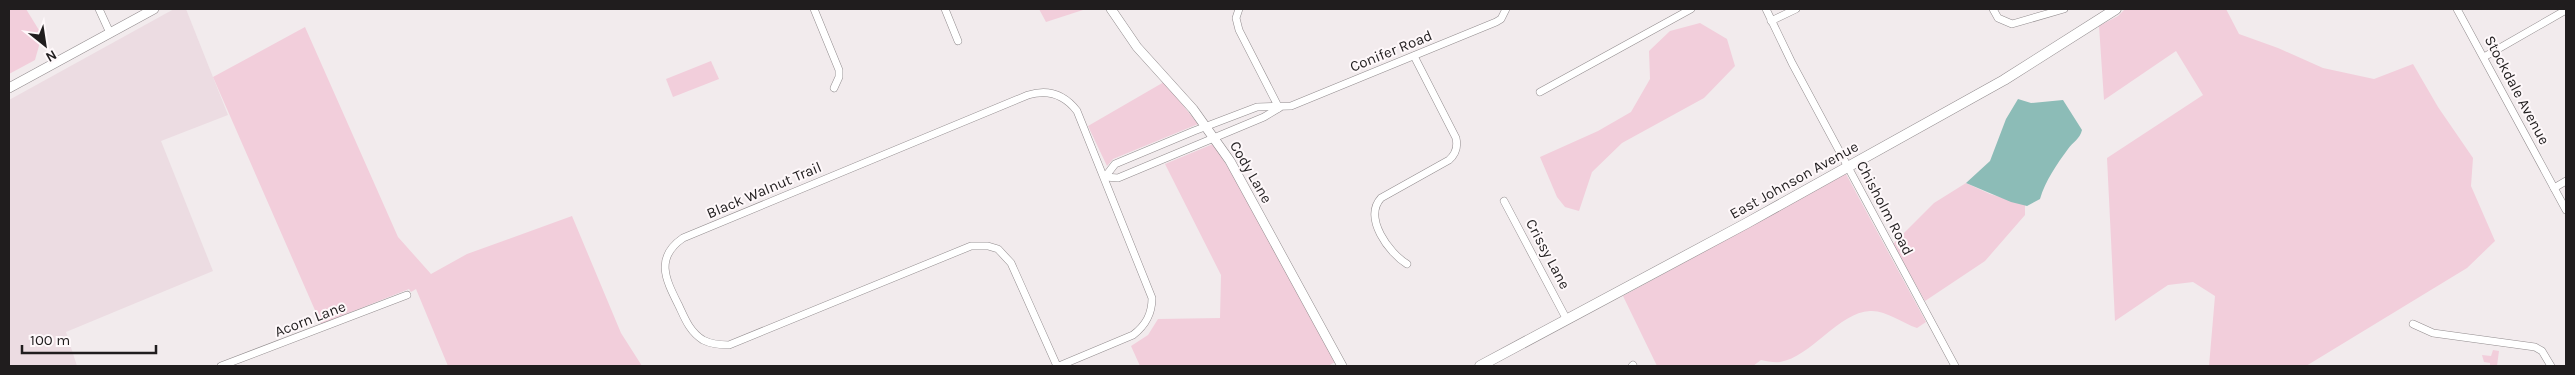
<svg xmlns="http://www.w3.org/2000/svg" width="2575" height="375" font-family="Karla,sans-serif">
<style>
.built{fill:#ecdce2}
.green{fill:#f2cedb}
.water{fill:#8cbcb7}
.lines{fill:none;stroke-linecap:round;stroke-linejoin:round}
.minor-casing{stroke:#928c8e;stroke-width:8}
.tertiary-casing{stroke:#928c8e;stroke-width:10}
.secondary-casing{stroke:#928c8e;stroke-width:11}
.minor{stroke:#fff;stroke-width:7}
.tertiary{stroke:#fff;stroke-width:9}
.secondary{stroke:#fff;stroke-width:10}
.labels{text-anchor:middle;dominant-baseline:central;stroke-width:4;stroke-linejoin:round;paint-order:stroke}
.street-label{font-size:15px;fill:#201d1e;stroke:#fef8fa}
</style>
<rect width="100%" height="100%" fill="#f2ebed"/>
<polygon class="built" points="174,9 186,9 228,115 161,141 213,271 66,332 77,366 9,366 9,100"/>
<g class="green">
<polygon points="9,9 26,9 42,35 35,60 9,74"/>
<polygon points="1039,9 1086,9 1046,22"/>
<polygon points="2125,9 2226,9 2239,34 2278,48 2323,68 2374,79 2413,64 2438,107 2473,158 2471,186 2495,241 2467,268 2306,366 2209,366 2215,296 2193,282 2168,285 2115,321 2107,158 2203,95 2176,51 2104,100 2099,26 2118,16"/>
<polygon points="1700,23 1727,39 1735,66 1704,98 1622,143 1592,172 1579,211 1565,207 1557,197 1540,157 1598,131 1631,112 1650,79 1649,51 1670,31"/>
<polygon points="305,27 398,237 431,274 467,254 572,216 621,333 642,366 448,366 416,289 411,292 409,289 321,324 213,77"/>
<polygon points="711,61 719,79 673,97 666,79"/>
<polygon points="1164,82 1198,124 1113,159 1107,166 1088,126"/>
<polygon points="1213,144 1234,177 1335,362 1328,366 1140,366 1131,346 1148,335 1158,319 1220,318 1221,275 1165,164"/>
<path d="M1846 174 1926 322 1917 328C1902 323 1886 310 1870 311 1839 312 1811 357 1780 362 1774 363 1767 361 1761 360L1753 366H1657L1623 296Z"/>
<polygon points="1966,183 1990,194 2025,205 2025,215 1985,261 1925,301 1893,244 1934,203"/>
<polygon points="2493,350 2499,351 2497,366 2490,366 2490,363 2484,362 2482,355 2491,356"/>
</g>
<path class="water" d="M2018 99 2031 103 2063 100 2082 130C2080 139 2073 142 2068 149 2057 164 2045 181 2040 199L2027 206 2011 202 1966 183 1990 161 2006 119Z"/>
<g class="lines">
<g class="minor-casing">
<g id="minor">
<polyline points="99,9 110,33"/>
<polyline points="814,9 839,70 839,77 834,88"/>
<polyline points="945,9 958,41"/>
<polyline points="1239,9 1236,18 1239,30 1279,108"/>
<polyline points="1766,9 1792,63 1955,366"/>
<polyline points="1993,9 1998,18 2012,24 2064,9"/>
<polyline points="2457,9 2566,210"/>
<polyline points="1771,21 1796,9"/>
<polyline points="2484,57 2566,10"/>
<polyline points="1540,92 1691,9"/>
<polyline points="1105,177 1115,164 1194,131 1257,107 1291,106 1496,22 1501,19 1506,9"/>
<polyline points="1105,177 1118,178 1264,117 1279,108"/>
<polyline points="2554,188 2566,181"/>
<polyline points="1504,201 1567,320"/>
<path d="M1407 264C1389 253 1363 218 1381 198L1449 160C1456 154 1458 147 1456 138L1414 56"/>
<polyline points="2413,324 2433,333 2535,347 2542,351 2551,366"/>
<polyline points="221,366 407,295"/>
<path d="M1057 366 1011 263 998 249 988 246H971L729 345C720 345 711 344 703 340 690 332 685 319 679 306 666 280 654 258 683 238L1028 95C1048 89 1064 94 1077 111L1152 298C1152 314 1146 325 1133 335L1059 366"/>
<polyline points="1632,366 1633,365"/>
</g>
</g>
<g class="tertiary-casing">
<g id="tertiary">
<polyline points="1111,9 1137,47 1193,109 1230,161 1342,366"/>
<polyline points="9,88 154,9"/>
</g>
</g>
<g class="secondary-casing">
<polyline id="secondary" points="1480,366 1747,223 2004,80 2116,9"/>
</g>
<use href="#minor" class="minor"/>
<use href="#tertiary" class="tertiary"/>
<use href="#secondary" class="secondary"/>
</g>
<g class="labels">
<g class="street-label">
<text transform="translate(1391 51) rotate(-22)">Conifer Road</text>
<text transform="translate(2517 90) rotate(62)">Stockdale Avenue</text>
<text transform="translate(1251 172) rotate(60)">Cody Lane</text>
<text transform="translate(1794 180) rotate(-29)">East Johnson Avenue</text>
<text transform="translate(764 190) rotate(-23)">Black Walnut Trail</text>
<text transform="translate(1885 208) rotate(62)">Chisholm Road</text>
<text transform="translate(1548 254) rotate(62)">Crissy Lane</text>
<text transform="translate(310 319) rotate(-21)">Acorn Lane</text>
</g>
</g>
<rect width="2575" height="375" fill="none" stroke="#201d1e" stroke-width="20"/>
<g transform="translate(45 45) rotate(150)" stroke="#fef8fa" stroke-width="4" paint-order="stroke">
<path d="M0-4L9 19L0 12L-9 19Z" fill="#201d1e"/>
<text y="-8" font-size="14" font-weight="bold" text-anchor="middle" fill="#201d1e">N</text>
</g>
<path d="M22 345v8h134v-8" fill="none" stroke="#201d1e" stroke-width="2.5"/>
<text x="30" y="345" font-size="15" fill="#201d1e" stroke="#fef8fa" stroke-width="4" paint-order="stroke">100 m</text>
</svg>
